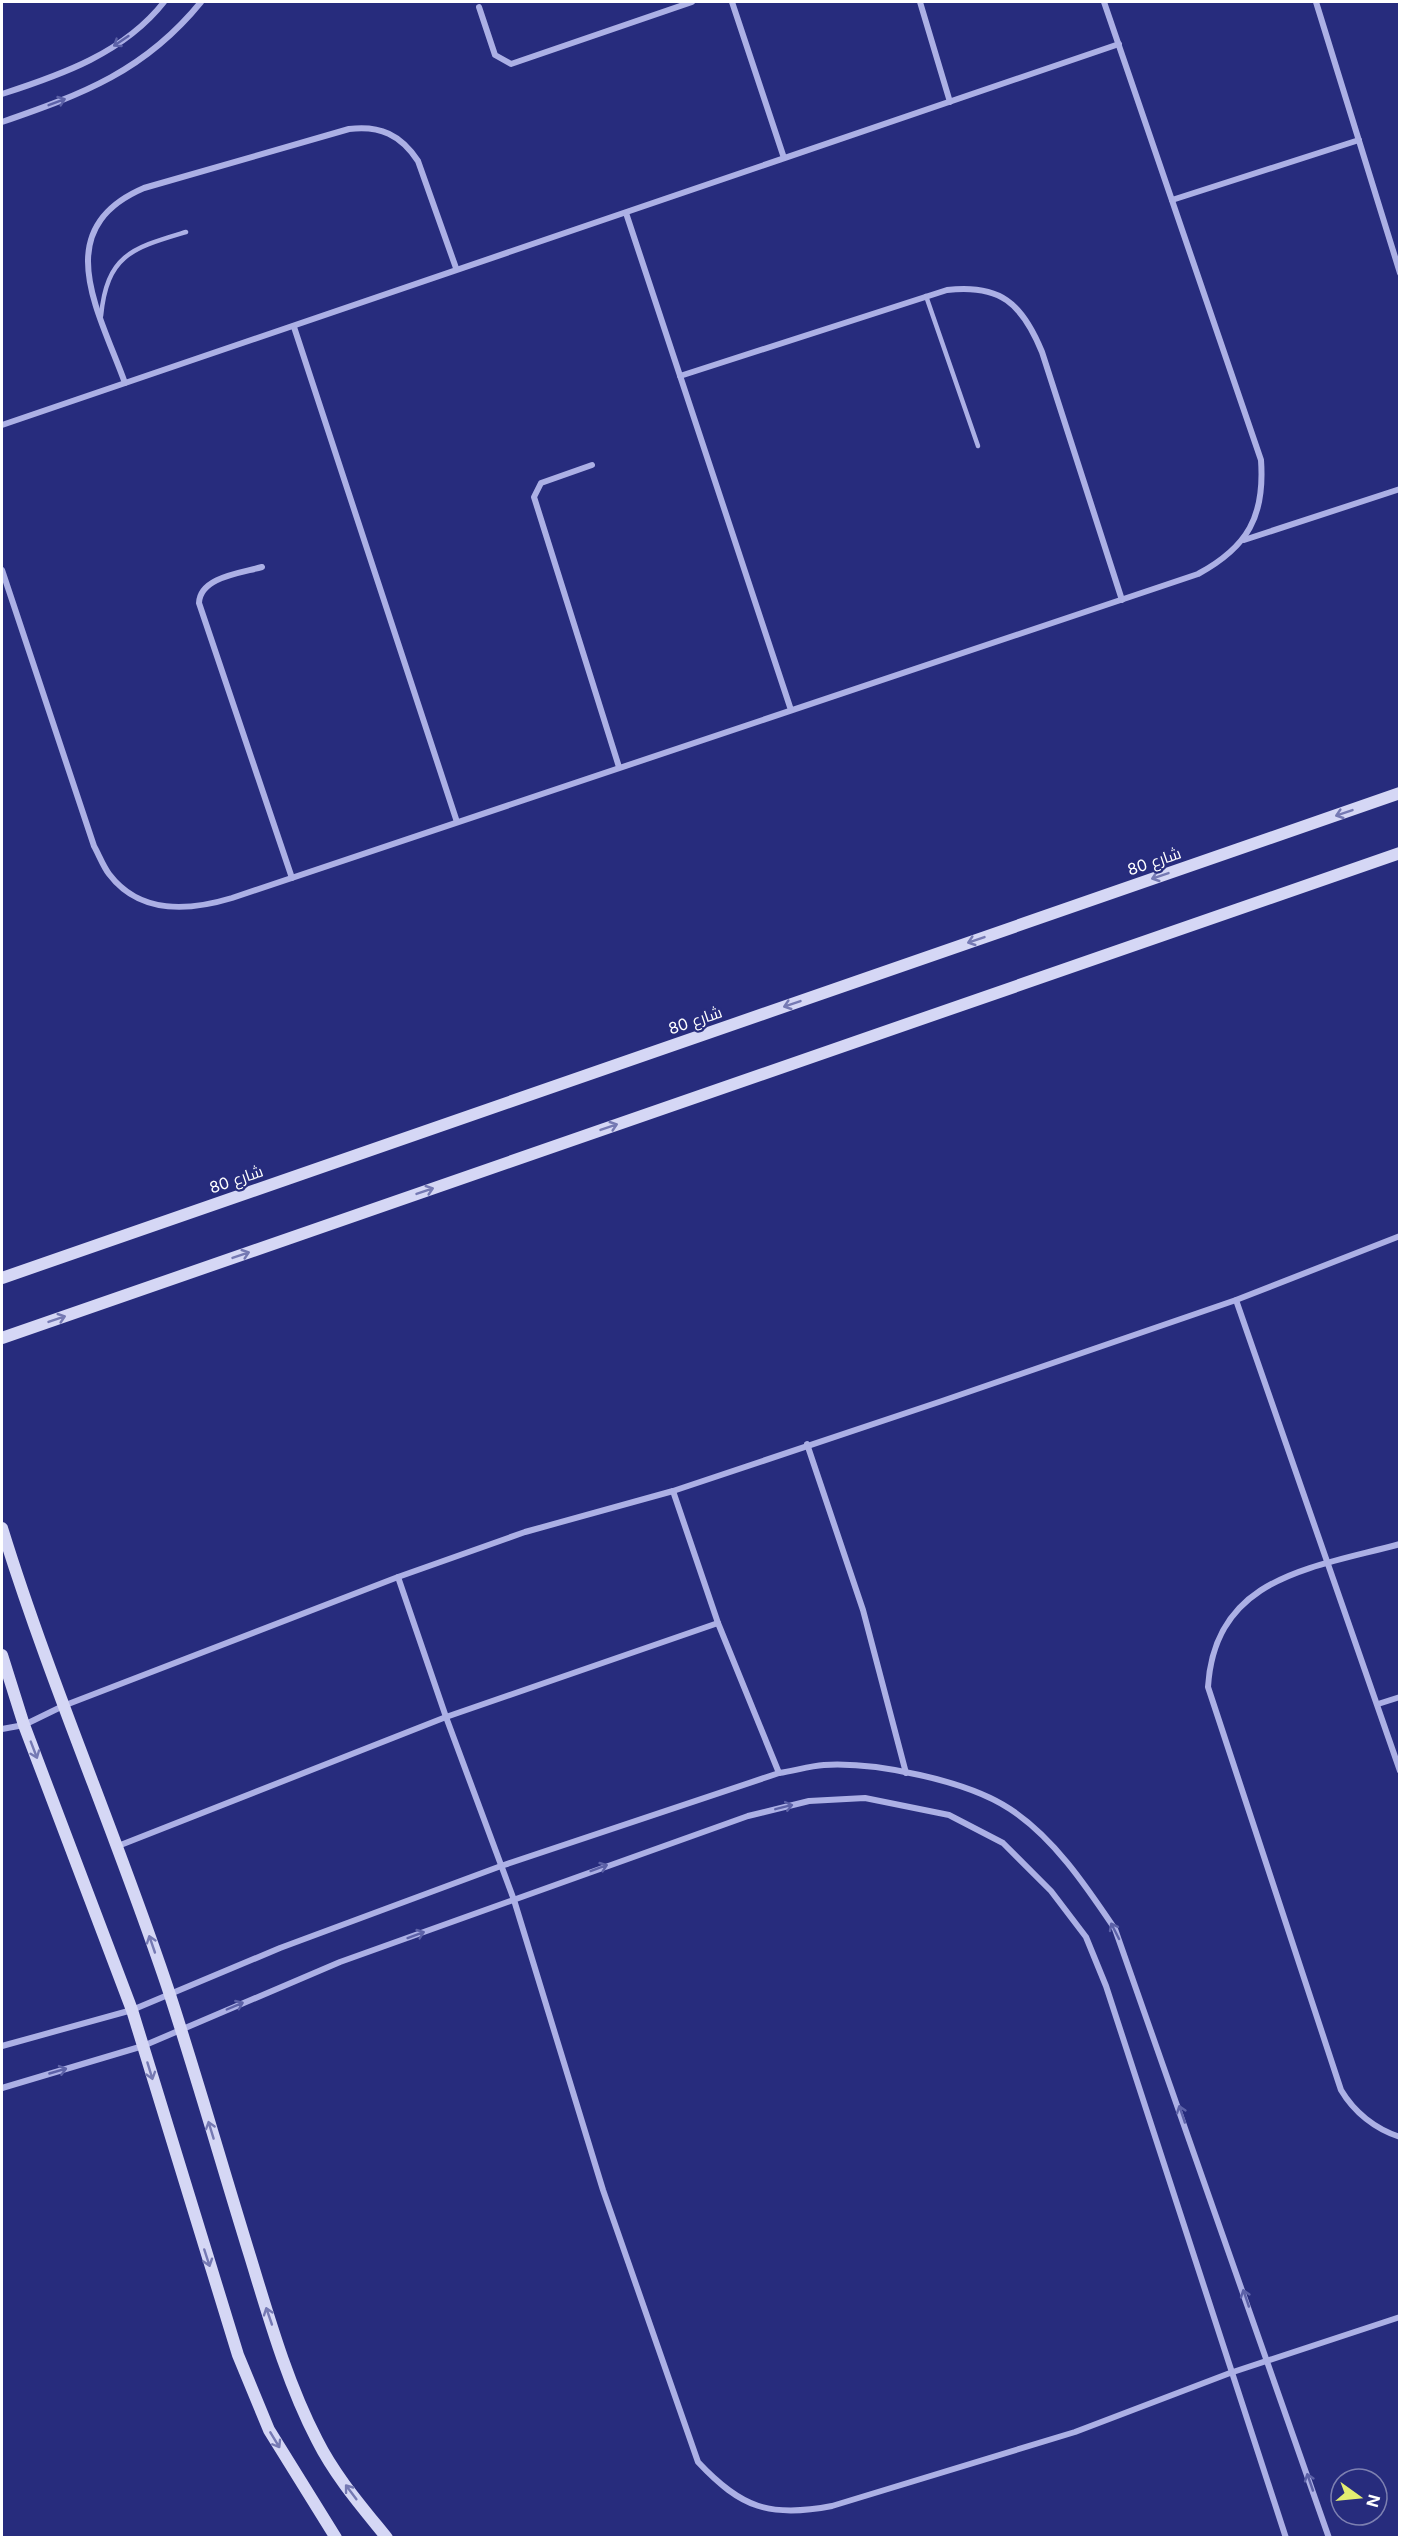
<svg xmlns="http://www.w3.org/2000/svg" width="1401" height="2539" font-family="Inter,Cairo,sans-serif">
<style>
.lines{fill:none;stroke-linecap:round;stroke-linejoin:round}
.lane{stroke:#acb0e5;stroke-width:4.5}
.street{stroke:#acb0e5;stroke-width:6}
.secondary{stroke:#d5d7f5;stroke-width:12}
.oneway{stroke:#5c61a7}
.oneway2{stroke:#7579b3}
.labels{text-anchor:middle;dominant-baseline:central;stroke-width:4.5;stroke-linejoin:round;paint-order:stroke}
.street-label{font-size:16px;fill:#fff;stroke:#272c7d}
</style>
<rect width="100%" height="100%" fill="#272c7d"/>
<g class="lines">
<g class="lane">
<polyline points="926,296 978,446"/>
<path d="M101 316C107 254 133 248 186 232"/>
</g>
<g class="street">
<polyline points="732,2 784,158"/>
<polyline points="920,2 950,102"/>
<polyline points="1316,2 1400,273"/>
<polyline points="479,7 495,55 511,64 692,2"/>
<path d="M2 94C61 75 124 53 164 2"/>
<path d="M2 122C83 94 145 71 201 2"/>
<polyline points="1172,200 1359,140"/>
<polyline points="626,213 791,710"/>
<polyline points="294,327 457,822"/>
<path d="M680 376 947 290C1000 284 1022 303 1042 352L1122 600"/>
<path d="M125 383C99 311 48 229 144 188L349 129C380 125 401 135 418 161L456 268"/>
<polyline points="2,425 1119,44"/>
<polyline points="592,465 541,483 534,497 619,767"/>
<polyline points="1244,540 1400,489"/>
<path d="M262 567C241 573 200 577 199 603L292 878"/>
<path d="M2 570 94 846C99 855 103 866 109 874 140 915 189 911 232 898L1198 574C1248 547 1265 516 1261 460L1104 2"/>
<polyline points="1236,1300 1400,1771"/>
<polyline points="807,1444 863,1610 906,1773"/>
<polyline points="673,1491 718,1623 779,1773"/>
<path d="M1400 1544C1312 1568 1215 1576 1208 1687L1341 2090C1354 2112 1375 2129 1400 2137"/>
<path d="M398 1577 446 1717 514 1900 603 2190 698 2462C741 2508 770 2518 832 2506L1075 2432 1230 2373 1400 2317"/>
<polyline points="1378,1704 1400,1697"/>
<polyline points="2,1729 24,1725 63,1706 398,1577 525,1532 673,1491 942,1401 1236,1300 1400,1236"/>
<polyline points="118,1846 446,1717 718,1623"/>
<path d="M2 2046 132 2010 280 1948 501 1866 779 1773C794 1771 809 1766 824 1765 875 1762 966 1780 1010 1809 1054 1838 1086 1886 1115 1929L1329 2538"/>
<polyline points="2,2088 143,2046 340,1962 748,1816 809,1801 865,1798 949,1815 1003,1843 1051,1891 1086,1937 1106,1986 1286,2538"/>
</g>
<g class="secondary">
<polyline points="2,1278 1400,793"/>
<polyline points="2,1338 1400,853"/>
<path d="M2 1528C51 1686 118 1838 170 1995 198 2081 223 2169 250 2256 269 2318 287 2382 317 2440 335 2476 362 2507 387 2538"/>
<polyline points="2,1655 24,1725 132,2010 238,2355 269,2430 336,2538"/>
</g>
</g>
<defs><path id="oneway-shaft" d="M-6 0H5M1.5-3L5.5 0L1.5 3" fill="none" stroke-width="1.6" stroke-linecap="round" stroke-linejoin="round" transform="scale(1.5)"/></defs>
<g class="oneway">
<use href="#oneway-shaft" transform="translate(121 41) rotate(146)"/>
<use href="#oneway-shaft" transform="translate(57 102) rotate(-21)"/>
<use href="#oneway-shaft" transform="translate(784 1807) rotate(-14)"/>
<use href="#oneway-shaft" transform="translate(599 1868) rotate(-20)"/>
<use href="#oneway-shaft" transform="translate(1115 1931) rotate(-117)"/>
<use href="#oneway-shaft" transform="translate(416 1935) rotate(-20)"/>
<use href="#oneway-shaft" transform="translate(235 2006) rotate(-23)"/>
<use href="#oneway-shaft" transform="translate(58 2071) rotate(-16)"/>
<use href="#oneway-shaft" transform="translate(1182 2114) rotate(-109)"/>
<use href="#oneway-shaft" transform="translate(1246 2298) rotate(-109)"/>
<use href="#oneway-shaft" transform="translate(1310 2482) rotate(-109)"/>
</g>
<g class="oneway2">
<use href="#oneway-shaft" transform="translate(1344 813) rotate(161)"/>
<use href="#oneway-shaft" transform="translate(1160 876) rotate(161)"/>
<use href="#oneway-shaft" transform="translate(976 940) rotate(161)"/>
<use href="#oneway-shaft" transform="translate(792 1004) rotate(161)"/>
<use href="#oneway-shaft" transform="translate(609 1127) rotate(-19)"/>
<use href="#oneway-shaft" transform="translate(425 1191) rotate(-19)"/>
<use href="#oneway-shaft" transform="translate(241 1255) rotate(-19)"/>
<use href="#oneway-shaft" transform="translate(57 1319) rotate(-19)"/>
<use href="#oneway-shaft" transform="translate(34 1750) rotate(69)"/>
<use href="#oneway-shaft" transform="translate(152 1944) rotate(-109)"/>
<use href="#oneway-shaft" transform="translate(150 2071) rotate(73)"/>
<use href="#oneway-shaft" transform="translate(211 2130) rotate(-107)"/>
<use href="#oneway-shaft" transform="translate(207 2258) rotate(72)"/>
<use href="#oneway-shaft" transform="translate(269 2316) rotate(-109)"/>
<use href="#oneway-shaft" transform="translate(275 2440) rotate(59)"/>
<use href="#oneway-shaft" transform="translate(351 2492) rotate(-127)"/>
</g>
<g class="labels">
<g class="street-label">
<text transform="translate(1154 861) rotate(-19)">شارع 80</text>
<text transform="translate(695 1020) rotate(-19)">شارع 80</text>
<text transform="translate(236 1179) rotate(-19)">شارع 80</text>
</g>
</g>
<rect width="1401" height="2539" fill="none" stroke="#ffffff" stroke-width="6"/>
<g transform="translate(1359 2497) rotate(105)"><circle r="28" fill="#272c7d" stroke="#7d80b1" stroke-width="1.5"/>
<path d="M0-4.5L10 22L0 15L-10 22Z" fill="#e3ed71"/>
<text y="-9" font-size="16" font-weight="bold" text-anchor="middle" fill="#ffffff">N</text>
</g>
</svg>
